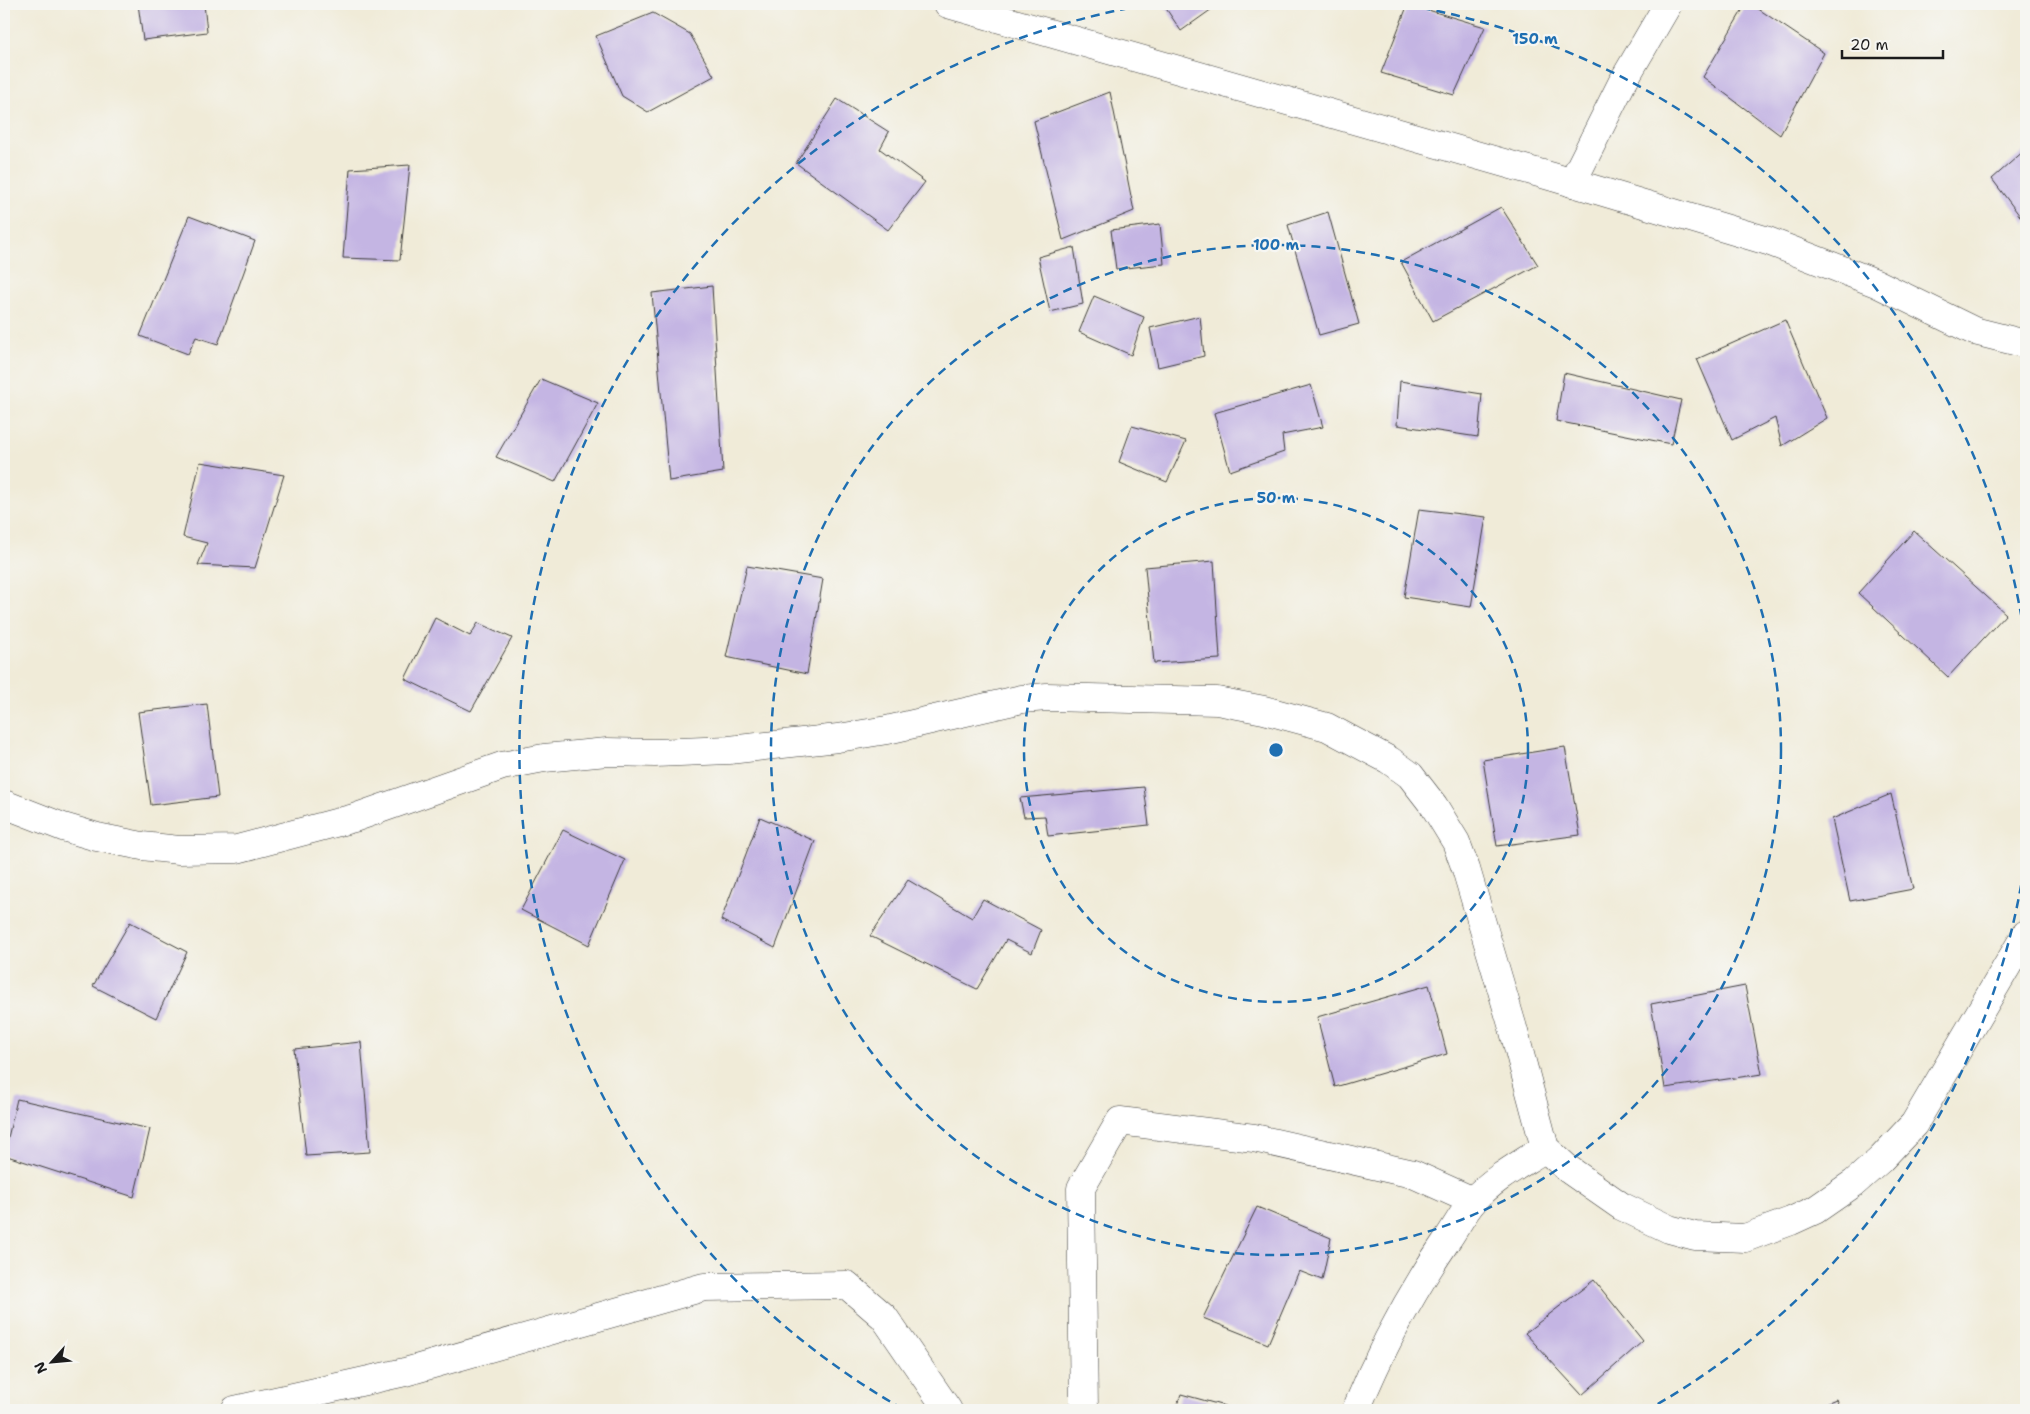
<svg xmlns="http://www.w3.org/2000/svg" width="2030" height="1414" font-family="'Shantell Sans',sans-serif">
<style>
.building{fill:#c4b5e3}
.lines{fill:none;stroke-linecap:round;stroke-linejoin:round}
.minor-casing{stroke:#3c3b38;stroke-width:29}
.minor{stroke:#fff;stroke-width:28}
.ring{fill:none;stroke:#1f6fb2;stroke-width:2.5;stroke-dasharray:9 6}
.centre{fill:#1f6fb2;stroke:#f6f6f2;stroke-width:2.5}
.ring-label{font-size:15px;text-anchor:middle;font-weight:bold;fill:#1f6fb2;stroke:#f6f6f2;stroke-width:4.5;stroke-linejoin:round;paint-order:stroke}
</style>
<rect width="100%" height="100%" fill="#f6f6f2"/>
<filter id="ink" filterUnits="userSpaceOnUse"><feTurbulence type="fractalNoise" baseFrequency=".02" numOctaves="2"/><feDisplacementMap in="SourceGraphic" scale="10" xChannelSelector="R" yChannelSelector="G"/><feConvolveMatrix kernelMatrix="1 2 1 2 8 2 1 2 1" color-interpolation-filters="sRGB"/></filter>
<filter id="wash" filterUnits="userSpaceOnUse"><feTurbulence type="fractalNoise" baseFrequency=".0096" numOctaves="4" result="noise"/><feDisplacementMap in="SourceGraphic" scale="20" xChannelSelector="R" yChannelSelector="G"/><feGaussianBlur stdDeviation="1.12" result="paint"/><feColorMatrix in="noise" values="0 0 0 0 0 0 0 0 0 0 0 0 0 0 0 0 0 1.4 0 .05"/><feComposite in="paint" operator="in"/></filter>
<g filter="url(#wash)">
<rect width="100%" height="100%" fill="#f0ebd8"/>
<g id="blocks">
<g class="building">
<polygon points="138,4 204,4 207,32 143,40"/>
<polygon points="1163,4 1219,4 1181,31"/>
<polygon points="1408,4 1485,27 1454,95 1381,73"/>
<polygon points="1746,4 1751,4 1824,53 1780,135 1703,77"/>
<polygon points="653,13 690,34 714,76 648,112 622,96 596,36"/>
<polygon points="1110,92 1134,211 1063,240 1034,121"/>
<polygon points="837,99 889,132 880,149 925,182 888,230 796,163"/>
<polygon points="2026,149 2026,224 1992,179"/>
<polygon points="410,165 400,260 343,258 350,169"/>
<polygon points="1501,207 1538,265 1433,321 1401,262"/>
<polygon points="1328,212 1359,324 1319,335 1288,225"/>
<polygon points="189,216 255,241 218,344 196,337 188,354 140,336"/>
<polygon points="1160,224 1164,264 1116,269 1111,230"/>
<polygon points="1074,247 1083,304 1050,312 1038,257"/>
<polygon points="712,286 723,472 669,481 652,293"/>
<polygon points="1094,296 1144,317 1131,355 1079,332"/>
<polygon points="1200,316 1204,356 1158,367 1150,328"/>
<polygon points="1785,320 1827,418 1782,446 1775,418 1732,440 1697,359"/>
<polygon points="1564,373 1681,400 1671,444 1556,421"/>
<polygon points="541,379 598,403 555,482 496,457"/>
<polygon points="1400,381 1482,394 1478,437 1397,425"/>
<polygon points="1311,385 1323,427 1282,435 1284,452 1230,471 1214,413"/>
<polygon points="1132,426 1186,441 1167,482 1119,462"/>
<polygon points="200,462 284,475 255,568 198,565 207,543 183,537"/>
<polygon points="1419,509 1486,517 1471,607 1404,597"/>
<polygon points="1914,531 2006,614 1948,677 1858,593"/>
<polygon points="1214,561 1220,659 1154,663 1145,567"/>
<polygon points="747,566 823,579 807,674 726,657"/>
<polygon points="435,618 470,636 478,623 512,638 471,711 405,679"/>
<polygon points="207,704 218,797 151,805 138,712"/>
<polygon points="1565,747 1580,835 1497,846 1483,760"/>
<polygon points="1144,787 1149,825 1048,836 1045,816 1024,817 1020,798"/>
<polygon points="1891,794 1913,889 1850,901 1832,819"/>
<polygon points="760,817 815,841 775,948 721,920"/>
<polygon points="563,830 625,860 589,945 521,910"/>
<polygon points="908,880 972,918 983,899 1041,930 1032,953 1006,940 977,989 870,936"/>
<polygon points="130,922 187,952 156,1018 93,986"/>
<polygon points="1429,985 1447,1054 1335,1087 1317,1017"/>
<polygon points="1745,986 1762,1074 1665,1088 1651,1004"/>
<polygon points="361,1042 370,1152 306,1156 294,1049"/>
<polygon points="17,1099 150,1129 134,1197 4,1155"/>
<polygon points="1257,1207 1331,1238 1322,1280 1299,1271 1268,1344 1203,1318"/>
<polygon points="1594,1280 1643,1341 1582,1395 1525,1333"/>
<polygon points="1181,1394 1239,1410 1175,1410"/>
<polygon points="1836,1399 1840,1410 1809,1410"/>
</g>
</g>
</g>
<g filter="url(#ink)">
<use href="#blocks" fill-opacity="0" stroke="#3c3b38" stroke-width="1"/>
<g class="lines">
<g class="minor-casing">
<g id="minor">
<polyline points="948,4 1553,177 1768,241 1876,283 1974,331 2026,344"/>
<polyline points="1572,183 1622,83 1668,4"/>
<polyline points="4,804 63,827 97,837 142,846 179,850 237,849 354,818 502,766 544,758 607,752 655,753 729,750 838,738 887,730 1022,699 1047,697 1217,701 1264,710 1327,727 1389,760 1410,775 1434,806 1456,842 1466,869 1513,1028 1545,1148 1568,1169 1621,1206 1669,1229 1695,1236 1745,1238 1791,1221 1815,1210 1854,1183 1880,1160 1914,1124 2026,934"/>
<polyline points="235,1410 405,1372 704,1287 847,1285 884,1317 948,1410"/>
<polyline points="1084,1410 1081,1188 1120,1121 1254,1138 1413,1174 1473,1201"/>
<path d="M1356 1410C1380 1351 1411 1293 1447 1240 1456 1227 1464 1211 1475 1199 1494 1178 1521 1164 1545 1148"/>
</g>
</g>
<use href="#minor" class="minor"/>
</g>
</g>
<g class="ring">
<circle cx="1276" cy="750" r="252"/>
<circle cx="1276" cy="750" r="505"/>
<path d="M2026 855A757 757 0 0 1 1649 1409M903 1409A757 757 0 0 1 1145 5M1407 5A757 757 0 0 1 2026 645"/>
</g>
<circle cx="1276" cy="750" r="8" class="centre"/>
<g class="ring-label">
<text x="1535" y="44">150 m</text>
<text x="1276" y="250">100 m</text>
<text x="1276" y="503">50 m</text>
</g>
<rect width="2030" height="1414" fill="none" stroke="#f6f6f2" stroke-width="20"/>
<g transform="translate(52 1362) rotate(243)" stroke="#f6f6f2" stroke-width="4" paint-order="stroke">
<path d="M0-4L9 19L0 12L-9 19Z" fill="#1c1c1c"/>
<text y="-8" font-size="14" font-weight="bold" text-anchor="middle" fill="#1c1c1c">N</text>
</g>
<path d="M1842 50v8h101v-8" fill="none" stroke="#1c1c1c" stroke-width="2.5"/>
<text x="1850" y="50" font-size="15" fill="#1c1c1c" stroke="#f6f6f2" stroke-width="4" paint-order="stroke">20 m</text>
</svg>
